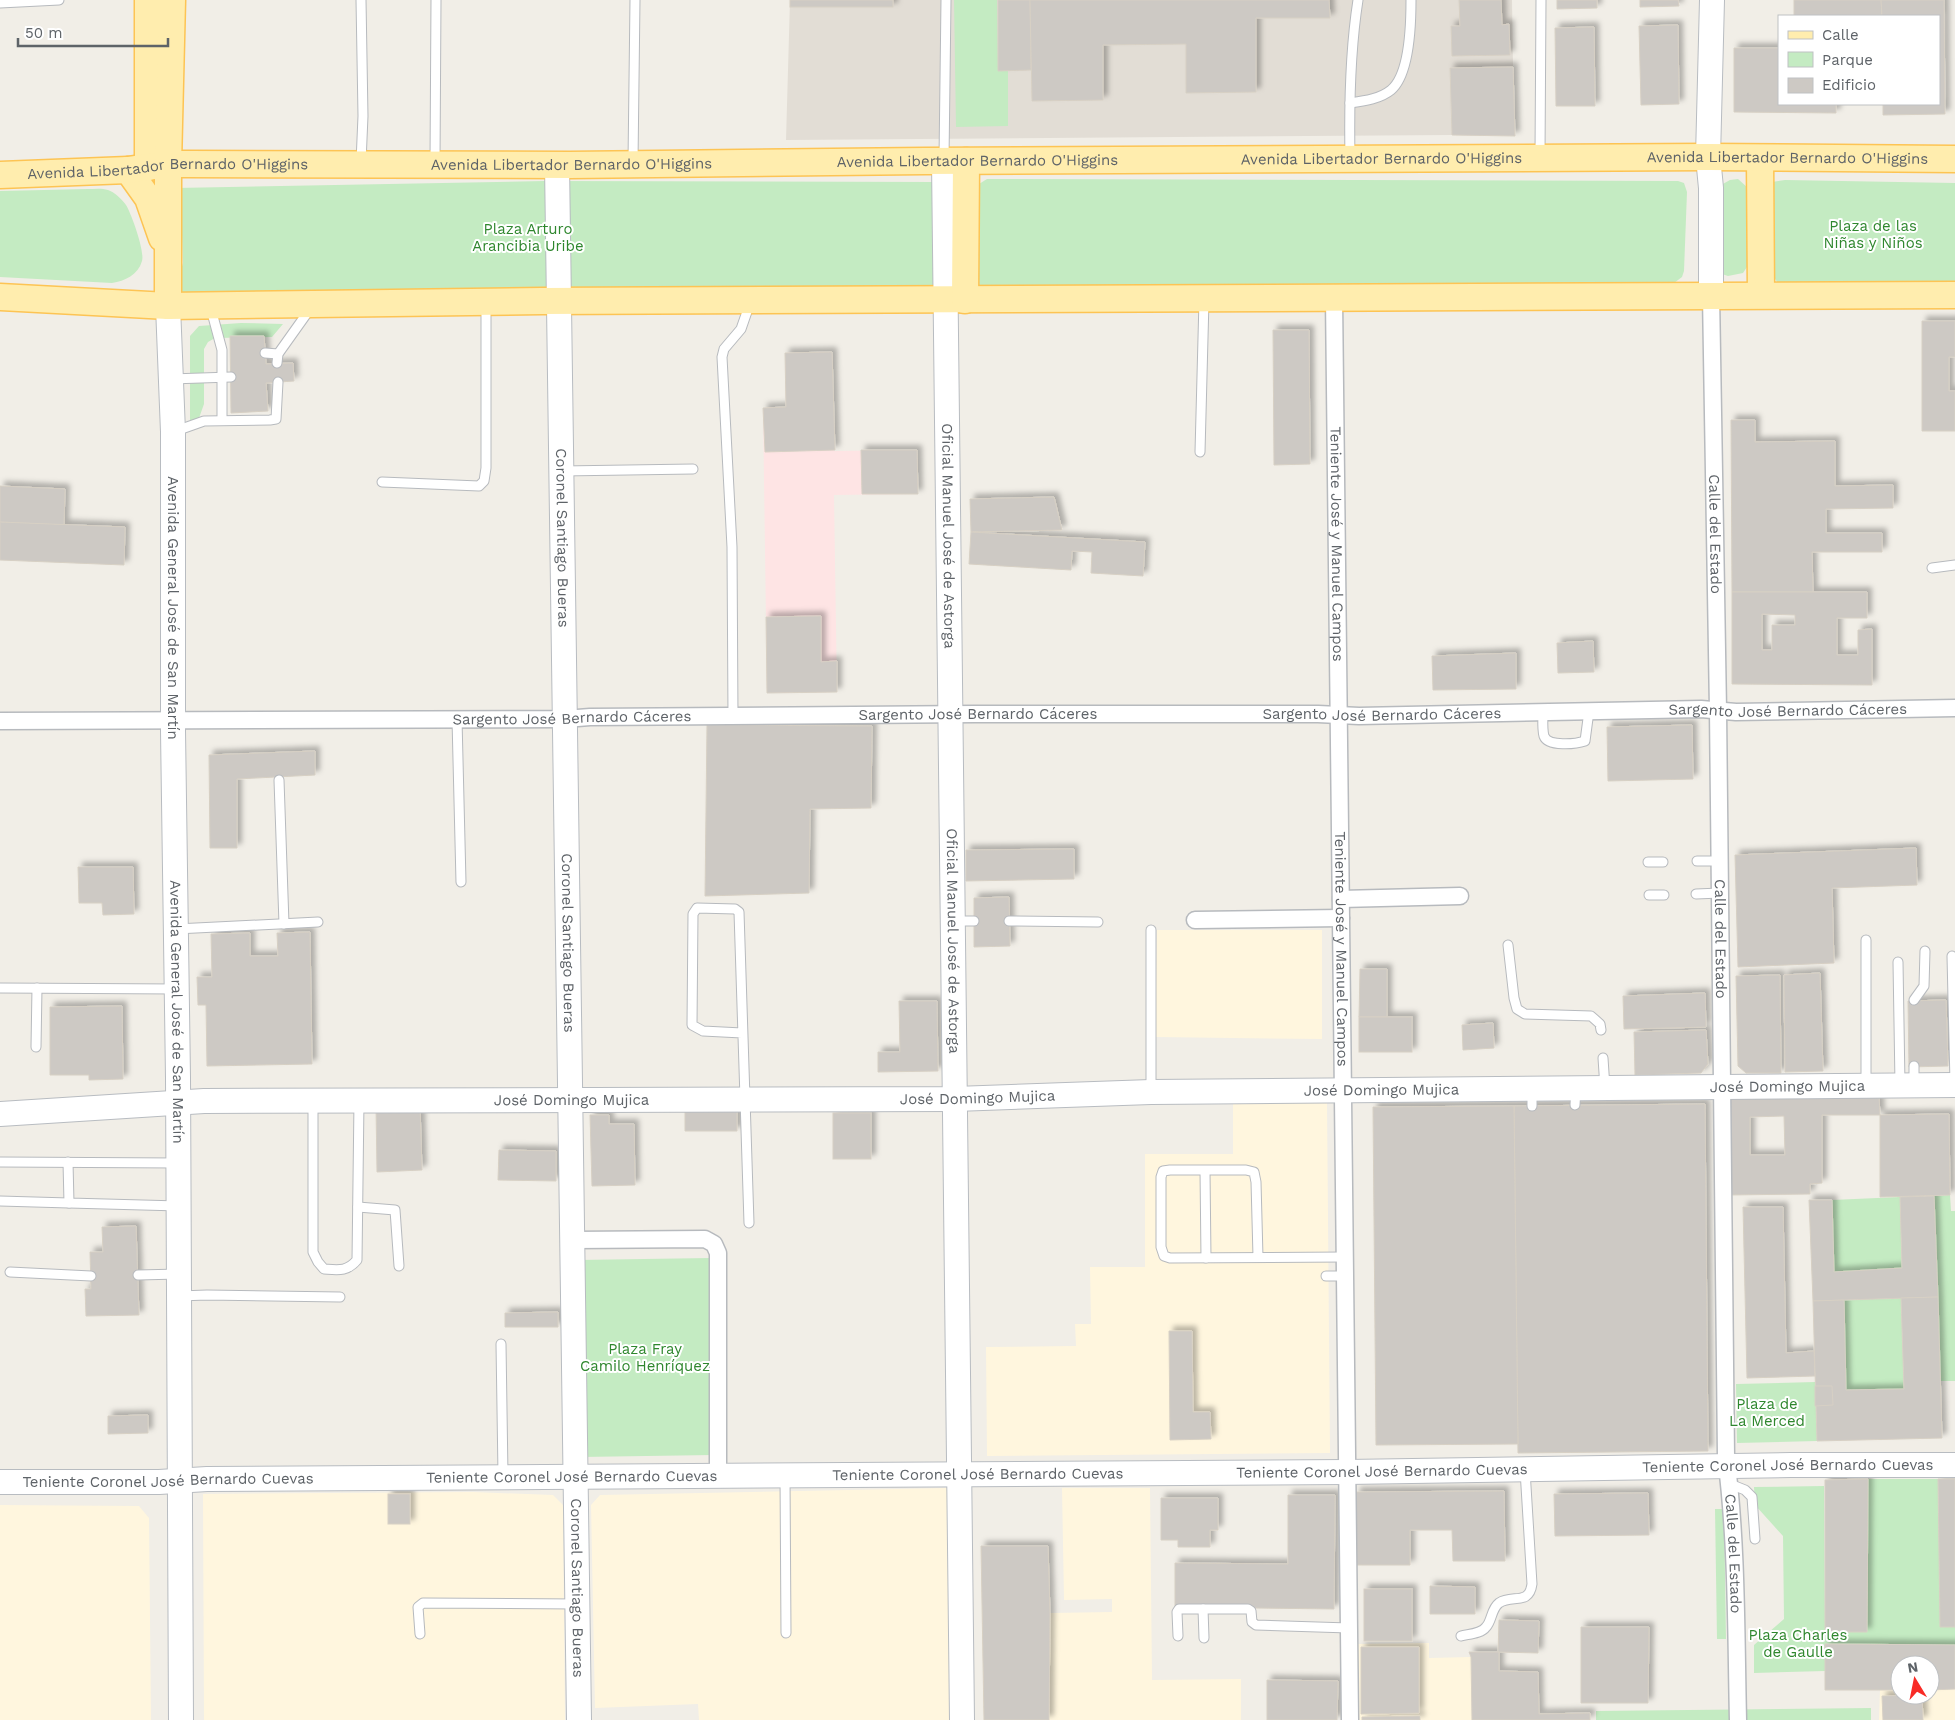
<svg xmlns="http://www.w3.org/2000/svg" width="1955" height="1720" font-family="'Work Sans',sans-serif">
<style>
.commercial{fill:#fff6de}
.education{fill:#e2ddd5}
.medical{fill:#fee4e4}
.green{fill:#c4ebc2}
.building{fill:#cdc9c4;stroke:#d7d0c4;fill-rule:evenodd;filter:url(#shadow)}
.lines{fill:none;stroke-linecap:round;stroke-linejoin:round}
.lane-casing{stroke:#b7babe;stroke-width:11}
.street-casing{stroke:#b7babe;stroke-width:19}
.secondary-casing{stroke:#b8bcc1;stroke-width:26}
.primary-casing{stroke:#fdc454;stroke-width:29}
.lane{stroke:#fff;stroke-width:9}
.street{stroke:#fff;stroke-width:16}
.secondary{stroke:#fff;stroke-width:24}
.primary{stroke:#ffedae;stroke-width:26}
.labels{text-anchor:middle;dominant-baseline:central;stroke-width:4;stroke-linejoin:round;paint-order:stroke}
.street-label{font-size:15px;fill:#5e6368;stroke:#fff}
.park-label{font-size:15px;fill:#2f872e;stroke:#fff}
</style>
<defs>
<filter id="shadow"><feDropShadow dx="4.5" dy="-4.5" stdDeviation="2.5" flood-color="#0004"/></filter>
</defs>
<rect width="100%" height="100%" fill="#f1eee7"/>
<g class="commercial">
<polygon points="1157,930 1322,930 1322,1039 1155,1037"/>
<polygon points="1327,1101 1330,1453 987,1456 986,1347 1076,1346 1075,1324 1091,1324 1090,1267 1145,1267 1145,1154 1233,1154 1233,1102"/>
<polygon points="947,1488 950,1720 699,1720 698,1704 595,1708 591,1505 600,1495"/>
<polygon points="1062,1488 1150,1488 1152,1680 1241,1679 1241,1720 984,1720 981,1546 1048,1546 1050,1613 1112,1612 1112,1599 1064,1600"/>
<polygon points="473,1492 553,1495 563,1505 565,1720 204,1720 203,1494"/>
<polygon points="0,1505 139,1506 149,1518 151,1720 0,1720"/>
<polygon points="1429,1643 1429,1658 1471,1657 1472,1720 1357,1720 1356,1644"/>
<polygon points="1955,1689 1955,1720 1879,1720 1880,1690 1900,1690 1900,1695 1930,1695 1930,1690"/>
</g>
<polygon class="education" points="790,0 1512,0 1513,67 1450,68 1452,135 786,140"/>
<polygon class="medical" points="832,352 834,451 917,450 918,494 834,495 837,692 767,693 763,408 786,407 785,353"/>
<g class="green">
<polygon points="954,0 997,0 998,70 1008,71 1008,126 956,127"/>
<polygon points="987,179 1678,181 1684,183 1687,192 1684,271 1682,277 1670,286 973,288 979,184"/>
<polygon points="1738,179 1748,188 1749,264 1743,273 1728,276 1722,274 1721,185 1730,180"/>
<polygon points="1785,180 1955,183 1955,288 1782,288 1775,279 1771,268 1772,182"/>
<polygon points="545,181 933,182 935,290 180,297 178,280 183,263 182,235 172,191 175,188"/>
<path d="M88 189C94 189 102 188 108 190 114 192 122 199 126 205 131 213 145 251 142 261 138 275 125 281 112 283L0 277V191Z"/>
<polygon points="241,323 283,324 272,337 215,338 208,342 204,349 204,404 199,418 190,429 190,336 199,326"/>
<polygon points="1950,1195 1951,1211 1955,1211 1955,1381 1940,1381 1934,1196"/>
<polygon points="1900,1197 1902,1268 1834,1272 1832,1200"/>
<polygon points="710,1258 713,1455 580,1457 578,1260"/>
<polygon points="1901,1298 1904,1389 1846,1390 1844,1300"/>
<polygon points="1815,1382 1817,1441 1737,1443 1736,1384"/>
<polygon points="1868,1479 1938,1479 1940,1627 1955,1627 1955,1645 1825,1644 1825,1671 1754,1673 1754,1645 1784,1619 1783,1536 1755,1505 1754,1487 1824,1486 1825,1632 1867,1632"/>
<polygon points="1715,1509 1724,1509 1726,1639 1717,1639"/>
<polygon points="1871,1708 1871,1720 1596,1720 1596,1711"/>
</g>
<g class="building">
<rect x="790" y="0" width="103" height="7"/>
<polygon points="998,0 1030,0 1031,70 998,71"/>
<polygon points="1030,0 1329,0 1330,18 1256,18 1256,92 1186,93 1186,44 1103,45 1103,100 1032,101"/>
<polygon points="1459,0 1501,0 1502,25 1509,24 1510,55 1452,56 1451,26 1460,26"/>
<polygon points="1557,0 1597,0 1597,8 1557,9"/>
<polygon points="1640,0 1678,0 1679,6 1640,7"/>
<polygon points="1794,0 1881,0 1882,15 1794,16"/>
<polygon points="1881,0 1944,0 1945,114 1883,115 1883,104 1939,104 1939,16 1882,16"/>
<polygon points="1678,25 1679,104 1641,105 1639,26"/>
<polygon points="1594,27 1595,106 1556,106 1555,28"/>
<polygon points="1734,48 1779,48 1779,104 1836,104 1836,113 1734,112"/>
<polygon points="1513,67 1515,136 1452,135 1450,68"/>
<polygon points="1922,321 1955,321 1955,357 1949,357 1949,391 1955,391 1955,431 1922,431"/>
<polygon points="1273,330 1309,330 1310,464 1274,465"/>
<polygon points="230,336 264,336 266,364 293,363 294,381 266,383 268,411 231,413"/>
<polygon points="832,352 835,450 765,452 763,408 786,407 785,353"/>
<polygon points="1731,420 1755,420 1755,442 1835,441 1835,486 1893,485 1893,508 1826,509 1826,533 1882,533 1882,552 1812,552 1813,592 1732,592"/>
<polygon points="861,450 917,450 918,494 862,494"/>
<polygon points="0,486 65,489 64,525 0,522"/>
<polygon points="1054,497 1062,530 971,532 970,499"/>
<polygon points="0,522 125,527 124,565 0,560"/>
<polygon points="971,532 1145,542 1143,576 1091,573 1092,552 1072,551 1071,570 969,564"/>
<path d="M1732 592H1867V618H1837V655H1858V630L1872 629V685L1732 684ZM1762 614 1795 615V625H1772V650H1762Z"/>
<polygon points="821,616 821,662 837,661 837,692 767,693 766,617"/>
<polygon points="1593,641 1594,672 1558,673 1557,643"/>
<polygon points="1516,653 1516,689 1433,690 1432,656"/>
<polygon points="707,725 872,726 871,808 810,809 809,893 705,896"/>
<polygon points="1692,725 1693,779 1608,781 1607,727"/>
<polygon points="315,751 315,775 237,779 237,848 210,848 209,755"/>
<polygon points="1916,848 1917,885 1832,888 1834,963 1738,967 1735,855"/>
<polygon points="1074,849 1074,879 966,881 966,850"/>
<polygon points="78,867 133,867 134,914 103,915 102,903 79,903"/>
<polygon points="1009,897 1010,946 974,947 974,898"/>
<polygon points="310,932 312,1064 207,1066 206,1005 198,1005 197,977 212,977 211,934 250,933 250,956 278,956 277,933"/>
<polygon points="1360,969 1387,969 1387,1017 1359,1017"/>
<polygon points="1820,973 1823,1071 1785,1072 1784,975"/>
<polygon points="1780,975 1781,1073 1746,1073 1738,1066 1736,976"/>
<polygon points="1705,993 1706,1027 1624,1029 1623,996"/>
<polygon points="1946,1000 1948,1066 1909,1067 1908,1001"/>
<polygon points="899,1001 937,1001 938,1071 878,1072 878,1052 900,1052"/>
<polygon points="122,1006 123,1079 89,1080 89,1075 50,1075 50,1007"/>
<rect x="1359" y="1017" width="53" height="35"/>
<polygon points="1493,1023 1494,1048 1463,1050 1462,1025"/>
<polygon points="1706,1030 1708,1064 1701,1073 1635,1075 1634,1032"/>
<path d="M1879 1097 1880 1115H1822V1183L1810 1184V1194L1729 1195 1730 1099ZM1784 1116 1785 1155H1750V1117Z"/>
<polygon points="1705,1104 1708,1451 1518,1453 1514,1106"/>
<polygon points="737,1105 737,1131 685,1131 685,1106"/>
<polygon points="420,1106 422,1170 377,1172 376,1107"/>
<polygon points="1514,1106 1518,1444 1376,1445 1373,1107"/>
<rect x="833" y="1113" width="38" height="46"/>
<polygon points="1949,1114 1950,1195 1880,1197 1880,1115"/>
<polygon points="590,1115 609,1115 609,1124 634,1124 635,1185 592,1186"/>
<polygon points="499,1150 556,1151 556,1181 498,1180"/>
<polygon points="1934,1196 1938,1297 1813,1301 1809,1200 1832,1200 1834,1272 1902,1268 1900,1197"/>
<polygon points="1743,1207 1783,1207 1786,1353 1814,1351 1815,1376 1747,1378"/>
<polygon points="136,1226 139,1315 86,1316 85,1289 91,1289 90,1252 103,1252 102,1227"/>
<polygon points="1938,1297 1942,1438 1817,1441 1813,1301 1844,1300 1846,1390 1904,1389 1901,1298"/>
<polygon points="558,1312 558,1327 505,1327 505,1313"/>
<polygon points="1169,1331 1192,1331 1193,1412 1210,1412 1211,1439 1170,1440"/>
<polygon points="1815,1386 1832,1386 1833,1405 1815,1406"/>
<polygon points="148,1415 148,1433 108,1434 108,1416"/>
<polygon points="1868,1479 1867,1632 1825,1632 1825,1480"/>
<polygon points="1938,1479 1955,1479 1955,1627 1940,1627"/>
<polygon points="1504,1491 1505,1561 1453,1561 1452,1530 1410,1530 1410,1565 1357,1565 1356,1492"/>
<polygon points="1648,1493 1649,1535 1555,1536 1554,1494"/>
<rect x="388" y="1494" width="22" height="30"/>
<polygon points="1288,1495 1335,1495 1334,1609 1175,1607 1175,1563 1288,1564"/>
<polygon points="1161,1498 1218,1498 1218,1530 1210,1530 1210,1547 1178,1547 1178,1540 1161,1540"/>
<polygon points="981,1546 1048,1546 1050,1613 1049,1720 984,1720"/>
<polygon points="1430,1586 1475,1587 1475,1614 1430,1614"/>
<rect x="1364" y="1589" width="48" height="52"/>
<polygon points="1499,1620 1539,1621 1538,1653 1498,1652"/>
<polygon points="1581,1627 1649,1627 1648,1703 1581,1703"/>
<polygon points="1825,1644 1955,1645 1955,1689 1930,1690 1930,1665 1900,1665 1900,1690 1825,1690"/>
<polygon points="1361,1647 1419,1647 1419,1713 1361,1714"/>
<polygon points="1469,1652 1499,1652 1499,1671 1538,1672 1539,1714 1590,1713 1590,1720 1472,1720 1471,1657"/>
<polygon points="1267,1680 1338,1681 1337,1720 1267,1720"/>
<polygon points="1922,1695 1923,1720 1883,1720 1882,1696"/>
<polygon points="1420,1716 1420,1720 1362,1720 1362,1717"/>
</g>
<g class="lines">
<g class="lane-casing">
<g id="lane">
<polyline points="361,0 363,116 361,162"/>
<polyline points="0,3 59,0"/>
<path d="M1350 103C1364 101 1380 99 1391 90 1410 74 1411 23 1411 0"/>
<polyline points="1540,155 1541,0"/>
<path d="M1350 157C1349 105 1350 51 1358 0"/>
<polyline points="944,159 946,0"/>
<polyline points="435,162 436,0"/>
<polyline points="633,162 635,0"/>
<polyline points="211,309 222,350 222,420"/>
<polyline points="265,353 278,354"/>
<polyline points="277,363 278,354 310,309"/>
<polyline points="171,379 231,377"/>
<polyline points="173,432 204,421 270,420 276,419 278,382"/>
<polyline points="1200,452 1204,300"/>
<polyline points="562,471 693,469"/>
<polyline points="382,482 479,486 484,481 486,468 486,304"/>
<polyline points="1932,568 1955,565"/>
<path d="M1543 712C1543 719 1542 729 1544 736 1548 747 1576 744 1585 741L1589 711"/>
<polyline points="733,717 732,547 722,357 724,349 741,329 750,303"/>
<polyline points="457,719 461,882"/>
<polyline points="279,780 284,924"/>
<polyline points="1697,861 1720,861"/>
<polyline points="1648,862 1663,862"/>
<polyline points="1696,894 1720,893"/>
<polyline points="1649,895 1664,895"/>
<polyline points="953,921 974,921"/>
<polyline points="1009,921 1098,922"/>
<polyline points="176,929 318,922"/>
<polyline points="1151,930 1151,1090"/>
<polyline points="1866,940 1866,1085"/>
<polyline points="1508,945 1514,998 1517,1009 1525,1014 1591,1016 1600,1024 1601,1030"/>
<polyline points="1952,956 1955,1083"/>
<polyline points="1898,962 1900,1084"/>
<polyline points="0,988 177,989"/>
<polyline points="1914,1000 1924,986 1925,951"/>
<polyline points="742,1033 703,1031 692,1025 693,914 697,908 735,909 739,912 749,1223"/>
<polyline points="36,1047 37,988"/>
<polyline points="1603,1058 1605,1088"/>
<polyline points="1914,1066 1914,1085"/>
<polyline points="1532,1088 1532,1106"/>
<path d="M313 1101V1252L318 1262 324 1269C338 1270 347 1272 357 1260L359 1101"/>
<polyline points="1575,1105 1576,1088"/>
<polyline points="0,1162 177,1163"/>
<polyline points="68,1162 69,1203 179,1206"/>
<polyline points="1205,1171 1206,1258"/>
<polyline points="0,1201 69,1203"/>
<polyline points="358,1207 395,1210 399,1266"/>
<polyline points="1258,1257 1256,1182 1254,1172 1246,1170 1170,1170 1163,1171 1161,1177 1161,1247 1164,1256 1170,1258 1345,1257"/>
<polyline points="10,1272 91,1276"/>
<polyline points="138,1275 179,1274"/>
<polyline points="1326,1276 1345,1276"/>
<polyline points="179,1296 207,1295 340,1297"/>
<polyline points="501,1344 503,1475"/>
<polyline points="785,1476 786,1633"/>
<polyline points="1730,1484 1745,1490 1752,1497 1755,1539"/>
<polyline points="1203,1609 1204,1638"/>
<polyline points="420,1634 418,1607 423,1603 577,1604"/>
<polyline points="1178,1636 1177,1612 1179,1609 1248,1609 1251,1611 1252,1622 1256,1625 1349,1628"/>
<path d="M1461 1636C1468 1634 1481 1634 1486 1627 1492 1621 1491 1609 1499 1603 1512 1594 1529 1606 1532 1584L1525 1470"/>
</g>
</g>
<g class="street-casing">
<g id="street">
<path id="s1" d="M1711 295 1718 710 1726 1457C1737 1544 1736 1632 1738 1720"/>
<path id="s2" d="M1334 298 1350 1720"/>
<path id="s3" d="M0 721 565 719 590 717 975 714H1318L1359 716 1701 709 1736 712 1955 708"/>
<polyline points="1341,899 1460,896"/>
<polyline points="1195,920 1341,918"/>
<polyline points="573,1240 705,1239 714,1244 718,1253 718,1476"/>
</g>
</g>
<g class="secondary-casing">
<g id="secondary">
<path id="s4" d="M944 161 962 1720"/>
<path id="s5" d="M557 164 579 1720"/>
<polyline points="1711,295 1711,188 1708,157 1712,0"/>
<path id="s6" d="M168 306 173 432V731L178 1078 181 1720"/>
<path id="s7" d="M0 1114 204 1101 955 1099 1151 1092 1955 1085"/>
<path id="s8" d="M0 1482H159L207 1479 1347 1472 1791 1465H1955"/>
</g>
</g>
<g class="primary-casing">
<g id="primary">
<polyline points="1760,159 1761,295"/>
<polyline points="148,167 148,0"/>
<polyline points="128,170 148,198 162,238"/>
<path id="s9" d="M0 175 128 170 168 164H188L570 165 925 161 1708 157 1955 159"/>
<polyline points="0,297 168,306 542,301 1955,295"/>
<polyline points="965,300 966,161"/>
<polyline points="168,306 168,164 172,0"/>
</g>
</g>
<use href="#lane" class="lane"/>
<use href="#street" class="street"/>
<use href="#secondary" class="secondary"/>
<use href="#primary" class="primary"/>
</g>
<g class="labels">
<g class="street-label">
<text stroke="none"><textPath href="#s9" startOffset="1788">Avenida Libertador Bernardo O'Higgins</textPath></text>
<text stroke="none"><textPath href="#s9" startOffset="1382">Avenida Libertador Bernardo O'Higgins</textPath></text>
<text stroke="none"><textPath href="#s9" startOffset="978">Avenida Libertador Bernardo O'Higgins</textPath></text>
<text stroke="none"><textPath href="#s9" startOffset="572">Avenida Libertador Bernardo O'Higgins</textPath></text>
<text stroke="none"><textPath href="#s9" startOffset="168">Avenida Libertador Bernardo O'Higgins</textPath></text>
<text stroke="none"><textPath href="#s1" startOffset="239">Calle del Estado</textPath></text>
<text stroke="none"><textPath href="#s4" startOffset="375">Oficial Manuel José de Astorga</textPath></text>
<text stroke="none"><textPath href="#s5" startOffset="374">Coronel Santiago Bueras</textPath></text>
<text stroke="none"><textPath href="#s2" startOffset="246">Teniente José y Manuel Campos</textPath></text>
<text stroke="none"><textPath href="#s6" startOffset="302">Avenida General José de San Martín</textPath></text>
<text stroke="none"><textPath href="#s3" startOffset="1788">Sargento José Bernardo Cáceres</textPath></text>
<text stroke="none"><textPath href="#s3" startOffset="1382">Sargento José Bernardo Cáceres</textPath></text>
<text stroke="none"><textPath href="#s3" startOffset="978">Sargento José Bernardo Cáceres</textPath></text>
<text stroke="none"><textPath href="#s3" startOffset="572">Sargento José Bernardo Cáceres</textPath></text>
<text stroke="none"><textPath href="#s1" startOffset="644">Calle del Estado</textPath></text>
<text stroke="none"><textPath href="#s4" startOffset="780">Oficial Manuel José de Astorga</textPath></text>
<text stroke="none"><textPath href="#s5" startOffset="779">Coronel Santiago Bueras</textPath></text>
<text stroke="none"><textPath href="#s2" startOffset="651">Teniente José y Manuel Campos</textPath></text>
<text stroke="none"><textPath href="#s6" startOffset="706">Avenida General José de San Martín</textPath></text>
<text stroke="none"><textPath href="#s7" startOffset="1788">José Domingo Mujica</textPath></text>
<text stroke="none"><textPath href="#s7" startOffset="1382">José Domingo Mujica</textPath></text>
<text stroke="none"><textPath href="#s7" startOffset="978">José Domingo Mujica</textPath></text>
<text stroke="none"><textPath href="#s7" startOffset="572">José Domingo Mujica</textPath></text>
<text stroke="none"><textPath href="#s8" startOffset="1788">Teniente Coronel José Bernardo Cuevas</textPath></text>
<text stroke="none"><textPath href="#s8" startOffset="1382">Teniente Coronel José Bernardo Cuevas</textPath></text>
<text stroke="none"><textPath href="#s8" startOffset="978">Teniente Coronel José Bernardo Cuevas</textPath></text>
<text stroke="none"><textPath href="#s8" startOffset="572">Teniente Coronel José Bernardo Cuevas</textPath></text>
<text stroke="none"><textPath href="#s8" startOffset="168">Teniente Coronel José Bernardo Cuevas</textPath></text>
<text stroke="none"><textPath href="#s1" startOffset="1259">Calle del Estado</textPath></text>
<text stroke="none"><textPath href="#s5" startOffset="1424">Coronel Santiago Bueras</textPath></text>
</g>
<g class="park-label">
<text x="1873" y="226">Plaza de las<tspan x="1873" dy="17">Niñas y Niños</tspan></text>
<text x="528" y="229">Plaza Arturo<tspan x="528" dy="17">Arancibia Uribe</tspan></text>
<text x="645" y="1349">Plaza Fray<tspan x="645" dy="17">Camilo Henríquez</tspan></text>
<text x="1767" y="1404">Plaza de<tspan x="1767" dy="17">La Merced</tspan></text>
<text x="1798" y="1635">Plaza Charles<tspan x="1798" dy="17">de Gaulle</tspan></text>
</g>
</g>
<rect x="1778" y="15" width="162" height="90" fill="#ffffff" stroke="#bfc1c3"/>
<rect x="1788" y="31" width="25" height="8" fill="#ffedae" stroke="#bfc1c3"/>
<text x="1822" y="40" font-size="15" fill="#5e6368">Calle</text>
<rect x="1788" y="52" width="25" height="15" fill="#c4ebc2" stroke="#bfc1c3"/>
<text x="1822" y="65" font-size="15" fill="#5e6368">Parque</text>
<rect x="1788" y="78" width="25" height="15" fill="#cdc9c4" stroke="#bfc1c3"/>
<text x="1822" y="90" font-size="15" fill="#5e6368">Edificio</text>
<g transform="translate(1915 1680) rotate(350)"><circle r="24" fill="#ffffff" stroke="#bfc1c3"/>
<path d="M0-4L9 19L0 12L-9 19Z" fill="#f82b26"/>
<text y="-8" font-size="14" font-weight="bold" text-anchor="middle" fill="#5e6368">N</text>
</g>
<path d="M18 38v8h150v-8" fill="none" stroke="#5e6368" stroke-width="2.5"/>
<text x="25" y="38" font-size="15" fill="#5e6368" stroke="#ffffff" stroke-width="4" paint-order="stroke">50 m</text>
</svg>
